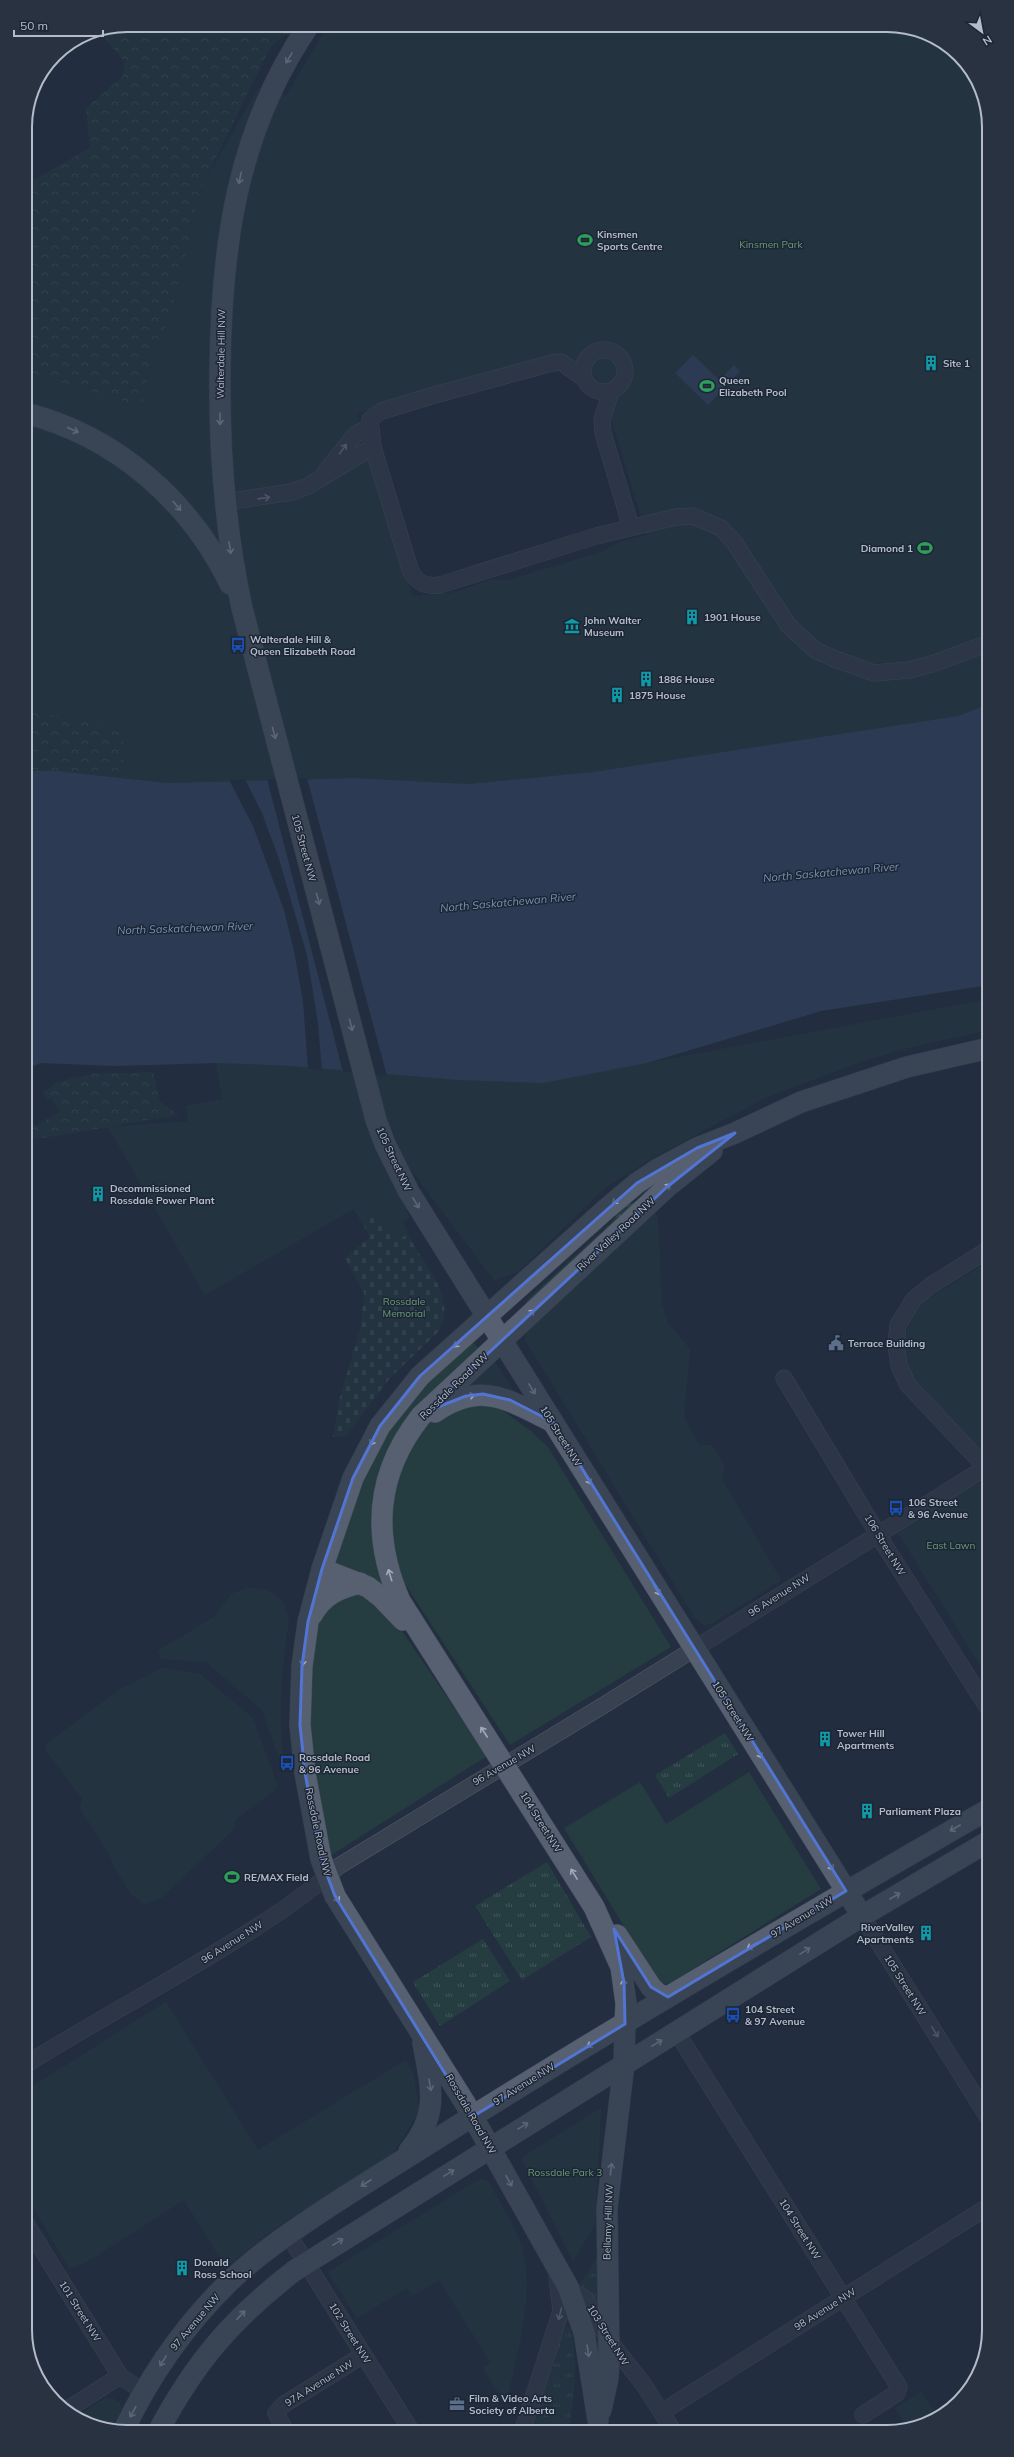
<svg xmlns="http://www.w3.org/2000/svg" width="1014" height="2457" font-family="Mulish,sans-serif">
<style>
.grass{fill:url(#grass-tufts)}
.forest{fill:url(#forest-crowns)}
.cemetery{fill:url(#cemetery-stones)}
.park{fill:#253d41;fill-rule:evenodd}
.water{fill:#384b6a}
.pier{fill:#232e40}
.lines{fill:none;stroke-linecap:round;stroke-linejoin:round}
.minor-casing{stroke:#535c6a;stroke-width:17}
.major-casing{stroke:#414a59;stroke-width:22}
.minor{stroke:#384150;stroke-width:16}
.major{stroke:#566070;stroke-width:21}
.oneway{stroke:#a1aab8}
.oneway2{stroke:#7c8593}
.marked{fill:none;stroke:#5274d3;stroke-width:3;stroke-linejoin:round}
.labels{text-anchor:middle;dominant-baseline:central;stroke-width:3;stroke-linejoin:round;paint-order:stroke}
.poi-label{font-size:10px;font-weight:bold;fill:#b4bcca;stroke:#1d2635;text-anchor:start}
.park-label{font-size:10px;fill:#6a9c77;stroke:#1d2635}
.street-label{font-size:10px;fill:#b4bcca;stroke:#1d2635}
.water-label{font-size:11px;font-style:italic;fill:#7a90b3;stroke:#1d2635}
.rim{fill:none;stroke:#b4bcca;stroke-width:2}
</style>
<defs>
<pattern id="grass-tufts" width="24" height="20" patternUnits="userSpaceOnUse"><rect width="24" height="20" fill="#253d41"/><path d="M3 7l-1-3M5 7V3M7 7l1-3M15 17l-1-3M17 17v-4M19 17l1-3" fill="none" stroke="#42575b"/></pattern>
<pattern id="forest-crowns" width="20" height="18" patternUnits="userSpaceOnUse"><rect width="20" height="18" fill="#253d41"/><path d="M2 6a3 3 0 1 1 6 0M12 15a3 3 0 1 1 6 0" fill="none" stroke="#42575b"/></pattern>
<pattern id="cemetery-stones" width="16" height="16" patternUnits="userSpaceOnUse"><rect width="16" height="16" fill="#253d41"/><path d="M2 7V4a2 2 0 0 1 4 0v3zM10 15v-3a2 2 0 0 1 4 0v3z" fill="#42575b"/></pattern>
</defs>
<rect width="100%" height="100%" fill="#232e40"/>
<g class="grass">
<polygon points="640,1200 528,1303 526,1301 609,1225 622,1209 629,1204"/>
<polygon points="725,1733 738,1754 669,1798 655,1775"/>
<polygon points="547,1862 591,1937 522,1980 475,1906"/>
<polygon points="483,1939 510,1981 440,2026 413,1982"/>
<polygon points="599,2254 599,2310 581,2283"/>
<path d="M562 2326 570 2327C579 2364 574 2395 569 2432H533L557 2332Z"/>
</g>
<g class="forest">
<polygon points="127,25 297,25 271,46 203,184 170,318 152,355 143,402 133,404 52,380 25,377 25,185 90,148 86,108 123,76 125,62 99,31"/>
<polygon points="25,709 123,729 123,778 57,771 25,771"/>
<polygon points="153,1072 160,1102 179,1115 25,1141 25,1095 34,1098 27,1102 30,1109 27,1112 35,1126 60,1112 52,1098 47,1099 43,1093 57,1082 92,1074"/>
</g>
<path class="cemetery" d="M373 1213C385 1220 394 1226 395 1240L408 1234C422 1265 458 1294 439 1331L390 1378 346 1436 333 1437 339 1401 361 1326 364 1293 345 1258 370 1237 361 1221Z"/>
<g class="park">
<path d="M328 25H894L949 46 984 94 989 127V704L958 716 593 772 468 784 354 778 167 783 123 778V729L25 709V377L52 380 133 404 143 402 152 355 170 318 203 184 259 87 286 96ZM550 356C571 361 588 364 600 383L647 535 619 542 605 551 509 580 493 579 451 593 412 596 357 413Z"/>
<path d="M989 999V1030L908 1048 863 1061 767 1097 656 1156 606 1187 518 1272 494 1280 406 1163 405 1204 409 1218 403 1221 408 1234 395 1241C395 1226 385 1220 373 1213L361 1221 353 1209 205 1295 108 1127 188 1121 186 1106 222 1099 216 1063 291 1066 457 1080 551 1081Z"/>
<polygon points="654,1213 658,1216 662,1304 668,1323 690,1349 684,1417 699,1445 712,1445 724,1465 723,1481 781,1580 711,1624 704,1625 695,1618 526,1341 524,1331"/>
<path d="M989 1261V1459C969 1438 913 1387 905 1363 899 1340 911 1317 925 1301Z"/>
<path d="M472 1341 479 1349 402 1428 384 1586 334 1564C342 1537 348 1508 358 1482 383 1423 427 1383 472 1341Z"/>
<polygon points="493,1359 515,1393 467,1388 466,1385"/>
<polygon points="467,1402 498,1407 531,1431 548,1447 671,1647 510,1745 403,1581 393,1546 392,1505 396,1480 418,1434 436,1417"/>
<polygon points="983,1483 989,1485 989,1679 898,1533 973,1485"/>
<path d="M247 1588C273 1590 283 1593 289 1620 281 1672 277 1726 286 1778L262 1710 206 1662 161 1659 158 1651 214 1617 231 1594Z"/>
<polygon points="354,1591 387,1609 487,1756 330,1856 306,1722 309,1664 322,1611"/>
<polygon points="162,1668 200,1674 253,1718 277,1784 275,1790 235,1820 234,1829 161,1898 144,1904 131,1894 113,1865 110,1856 80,1808 82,1798 46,1750 45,1745 119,1690"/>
<polygon points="749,1772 821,1889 670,1983 663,1984 656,1979 564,1828 640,1782 666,1824"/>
<polygon points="166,2002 258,2150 406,2060 414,2075 419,2112 390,2157 277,2227 226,2267 184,2200 85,2263 69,2268 25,2193 25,2091"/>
<polygon points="601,2108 595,2224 573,2261 521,2158"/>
<path d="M480 2179 486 2180 490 2184C500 2204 514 2224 521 2244 537 2292 516 2356 506 2405L483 2368 491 2363 439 2280 412 2296 407 2288 357 2318 328 2272Z"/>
<polygon points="921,2392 936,2415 920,2427 908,2429 895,2408"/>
<polygon points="105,2398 112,2398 120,2403 121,2409 113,2429 78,2416"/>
</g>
<g class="water">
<polygon points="693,355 719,380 734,365 740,371 708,405 675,373"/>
<polygon points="989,704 989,985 821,1011 647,1063 543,1083 457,1080 291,1066 216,1063 116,1066 40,1063 25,1070 25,771 57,771 167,783 354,778 468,784 593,772 958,716"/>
</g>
<g class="pier">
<polygon points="307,778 387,1076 343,1072 267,779"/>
<polygon points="245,779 262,813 279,859 307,955 318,1023 322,1070 308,1069 303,1002 294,951 284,910 253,826 229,780"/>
</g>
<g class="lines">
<g class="minor-casing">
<g id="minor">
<polyline points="285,25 306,30"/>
<circle cx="604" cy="371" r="21"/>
<path d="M585 379 561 362 552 363 431 396 382 411 370 419 373 447 410 569C416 583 426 587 440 585L596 536 676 517 693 516 721 528 734 542 788 625 815 650 835 659 874 673 909 670 932 664 989 643"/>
<polyline points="611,391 602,419 603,433 631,527"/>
<polyline points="325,472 355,435 370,426"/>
<polyline points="225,502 292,492 308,486 373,447"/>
<polyline points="784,1378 885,1546 989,1710"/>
<polyline points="989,1471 908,1385 899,1366 896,1345 898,1325 914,1299 930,1286 989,1249"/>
<polyline points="862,1916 989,2119"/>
<polyline points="676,2031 899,2387 897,2393 863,2415"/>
<path d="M25 2065C90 2024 158 1988 223 1948 264 1923 303 1898 339 1866L604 1705 985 1468"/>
<polyline points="25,2222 120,2376 144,2392"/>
<polyline points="288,2234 412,2432"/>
<polyline points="568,2287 585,2299 608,2339 644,2385 674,2432"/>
<polyline points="65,2411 120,2376"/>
<polyline points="662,2412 989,2206"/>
<polyline points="286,2432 276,2413 283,2405 363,2355"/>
<polyline points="522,2432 561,2311 557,2277"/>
</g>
</g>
<g class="major-casing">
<g id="major">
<path d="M309 25C237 130 221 246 220 371 219 451 225 530 242 608L376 1120 385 1144 409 1192 862 1916"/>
<path d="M25 413C116 436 190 501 230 584"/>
<path d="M435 1412C482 1380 508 1400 553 1422"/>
<polyline points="322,1569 368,1587 381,1597 403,1620"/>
<path d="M312 1615C323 1595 339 1588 360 1583"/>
<polyline points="617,1935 651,1987 658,1994 668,1997"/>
<path d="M409 2151C440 2114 431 2087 423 2043"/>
<path d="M601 2410 608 2378 609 2357 607 2208 624 2064 625 2024 626 2003 621 1967 594 1907 400 1601C371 1534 376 1473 421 1416L667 1187 712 1151"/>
<polyline points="598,2420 584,2332 568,2287 465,2103 335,1896 321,1859 305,1773 300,1725 302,1666 308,1622 322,1569 353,1478 380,1426 420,1376 605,1210 637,1183 658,1169 697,1148 735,1133 801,1102 907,1067 989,1048"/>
<path d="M123 2432C149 2377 185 2325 229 2282 258 2254 291 2232 324 2210 368 2181 413 2154 457 2126 632 2016 810 1912 989 1809"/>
<path d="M158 2432C195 2362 232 2319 294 2271L862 1916 989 1841"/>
</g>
</g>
<use href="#minor" class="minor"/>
<use href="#major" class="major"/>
</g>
<defs><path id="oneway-shaft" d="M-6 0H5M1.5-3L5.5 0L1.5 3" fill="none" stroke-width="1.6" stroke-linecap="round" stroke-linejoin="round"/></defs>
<g class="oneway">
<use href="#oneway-shaft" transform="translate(289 58) rotate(120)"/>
<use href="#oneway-shaft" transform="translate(240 178) rotate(102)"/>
<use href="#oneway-shaft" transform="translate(220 419) rotate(89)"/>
<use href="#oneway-shaft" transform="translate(73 430) rotate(24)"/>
<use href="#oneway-shaft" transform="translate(177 506) rotate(50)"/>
<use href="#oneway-shaft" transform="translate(230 548) rotate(81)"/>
<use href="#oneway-shaft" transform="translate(274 733) rotate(75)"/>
<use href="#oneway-shaft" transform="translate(318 899) rotate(75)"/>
<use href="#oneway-shaft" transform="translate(351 1025) rotate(75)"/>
<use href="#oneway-shaft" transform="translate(666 1188) rotate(-41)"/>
<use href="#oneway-shaft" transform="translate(617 1200) rotate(140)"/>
<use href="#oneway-shaft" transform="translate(416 1203) rotate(58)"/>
<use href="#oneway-shaft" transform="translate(530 1314) rotate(-43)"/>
<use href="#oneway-shaft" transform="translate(458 1343) rotate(138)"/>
<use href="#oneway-shaft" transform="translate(532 1389) rotate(58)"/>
<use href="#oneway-shaft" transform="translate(469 1396) rotate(-10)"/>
<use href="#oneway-shaft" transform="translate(373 1440) rotate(118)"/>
<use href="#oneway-shaft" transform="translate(588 1479) rotate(58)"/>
<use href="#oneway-shaft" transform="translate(390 1575) rotate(-107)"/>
<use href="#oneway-shaft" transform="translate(657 1590) rotate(58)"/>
<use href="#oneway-shaft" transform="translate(303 1660) rotate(98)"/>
<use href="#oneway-shaft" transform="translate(484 1732) rotate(-123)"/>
<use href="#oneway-shaft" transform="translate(759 1753) rotate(58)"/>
<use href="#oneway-shaft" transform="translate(955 1828) rotate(150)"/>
<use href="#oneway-shaft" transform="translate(830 1865) rotate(57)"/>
<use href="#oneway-shaft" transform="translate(574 1874) rotate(-122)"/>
<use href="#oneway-shaft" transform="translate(895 1896) rotate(-30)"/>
<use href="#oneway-shaft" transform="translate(336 1897) rotate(60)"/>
<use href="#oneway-shaft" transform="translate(752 1946) rotate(149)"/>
<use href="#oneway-shaft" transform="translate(805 1951) rotate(-32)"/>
<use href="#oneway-shaft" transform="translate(624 1985) rotate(-97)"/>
<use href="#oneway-shaft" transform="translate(657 2043) rotate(-32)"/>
<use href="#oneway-shaft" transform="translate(592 2044) rotate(150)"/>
<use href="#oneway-shaft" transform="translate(430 2085) rotate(80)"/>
<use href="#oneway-shaft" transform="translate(523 2126) rotate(-32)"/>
<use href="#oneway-shaft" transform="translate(611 2169) rotate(-83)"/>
<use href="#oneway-shaft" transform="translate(449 2173) rotate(-32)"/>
<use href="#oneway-shaft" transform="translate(509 2181) rotate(61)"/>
<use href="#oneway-shaft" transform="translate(366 2183) rotate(147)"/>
<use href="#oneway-shaft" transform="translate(338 2242) rotate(-32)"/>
<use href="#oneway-shaft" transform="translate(241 2315) rotate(-47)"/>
<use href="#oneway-shaft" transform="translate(588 2351) rotate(81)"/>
<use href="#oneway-shaft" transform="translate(163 2361) rotate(122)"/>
<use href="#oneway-shaft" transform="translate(133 2412) rotate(118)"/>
</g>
<g class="oneway2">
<use href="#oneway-shaft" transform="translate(343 449) rotate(-54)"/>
<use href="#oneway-shaft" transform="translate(264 498) rotate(-8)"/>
<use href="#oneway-shaft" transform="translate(935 2032) rotate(58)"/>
<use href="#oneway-shaft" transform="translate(560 2314) rotate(104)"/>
</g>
<path d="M0 0H1014V2457H0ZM735 1133 667 1187 425 1412 466 1396 483 1394 510 1400 553 1422 846 1891 668 1997 651 1987 614 1929 624 1983 625 2024 472 2117 335 1896 321 1859 305 1773 300 1725 302 1666 308 1622 322 1569 353 1478 380 1426 420 1376 637 1183 697 1148Z" fill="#232e40" fill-opacity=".55" fill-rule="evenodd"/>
<path class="marked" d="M735 1133 667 1187 425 1412 466 1396 483 1394 510 1400 553 1422 846 1891 668 1997 651 1987 614 1929 624 1983 625 2024 472 2117 335 1896 321 1859 305 1773 300 1725 302 1666 308 1622 322 1569 353 1478 380 1426 420 1376 637 1183 697 1148Z"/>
<defs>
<g id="stadium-bare" transform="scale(1.2)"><path d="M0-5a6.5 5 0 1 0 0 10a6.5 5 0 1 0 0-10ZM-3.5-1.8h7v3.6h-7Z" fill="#2e9e5b" stroke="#1d2635" stroke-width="2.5" paint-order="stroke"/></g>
<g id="building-bare" transform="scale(1.2)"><path d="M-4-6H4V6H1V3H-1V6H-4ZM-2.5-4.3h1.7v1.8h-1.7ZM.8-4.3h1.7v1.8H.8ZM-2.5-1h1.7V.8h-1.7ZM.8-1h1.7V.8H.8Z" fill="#0f9aa8" stroke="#1d2635" stroke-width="2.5" paint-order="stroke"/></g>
<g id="museum-bare" transform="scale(1.2)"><path d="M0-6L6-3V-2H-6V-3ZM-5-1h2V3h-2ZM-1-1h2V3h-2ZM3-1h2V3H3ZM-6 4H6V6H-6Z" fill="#0f9aa8" stroke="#1d2635" stroke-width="2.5" paint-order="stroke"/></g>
<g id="bus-bare" transform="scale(1.2)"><path d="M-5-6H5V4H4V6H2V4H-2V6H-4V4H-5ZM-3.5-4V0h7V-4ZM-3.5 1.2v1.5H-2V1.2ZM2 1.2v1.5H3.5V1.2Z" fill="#1a4fb4" stroke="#1d2635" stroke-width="2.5" paint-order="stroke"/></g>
<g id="civic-bare" transform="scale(1.2)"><path d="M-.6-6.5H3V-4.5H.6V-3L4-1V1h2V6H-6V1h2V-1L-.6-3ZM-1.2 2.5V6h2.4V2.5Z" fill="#5c6f8a" stroke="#1d2635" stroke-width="2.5" paint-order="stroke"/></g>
<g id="office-bare" transform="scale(1.2)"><path d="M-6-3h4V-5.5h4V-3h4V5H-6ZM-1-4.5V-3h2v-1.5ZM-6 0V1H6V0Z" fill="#5c6f8a" stroke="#1d2635" stroke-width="2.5" paint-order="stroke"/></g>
</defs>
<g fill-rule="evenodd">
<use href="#stadium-bare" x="585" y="240"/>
<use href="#building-bare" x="931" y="363"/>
<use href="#stadium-bare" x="707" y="386"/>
<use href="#stadium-bare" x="925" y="548"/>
<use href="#building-bare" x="692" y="617"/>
<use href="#museum-bare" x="572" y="626"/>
<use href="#bus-bare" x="238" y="645"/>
<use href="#building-bare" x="646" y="679"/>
<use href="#building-bare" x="617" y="695"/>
<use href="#building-bare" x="98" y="1194"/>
<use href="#civic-bare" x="836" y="1343"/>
<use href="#bus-bare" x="896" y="1508"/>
<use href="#building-bare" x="825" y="1739"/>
<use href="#bus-bare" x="287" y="1763"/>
<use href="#building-bare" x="867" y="1811"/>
<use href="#stadium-bare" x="232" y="1877"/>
<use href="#building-bare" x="926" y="1933"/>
<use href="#bus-bare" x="733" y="2015"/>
<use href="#building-bare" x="182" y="2268"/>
<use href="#office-bare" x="457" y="2404"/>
</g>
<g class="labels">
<g class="poi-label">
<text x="597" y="234">Kinsmen<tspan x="597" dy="12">Sports Centre</tspan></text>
<text x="943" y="363">Site 1</text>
<text x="719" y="380">Queen<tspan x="719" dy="12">Elizabeth Pool</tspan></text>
<text x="913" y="548" text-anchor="end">Diamond 1</text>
<text x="704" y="617">1901 House</text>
<text x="584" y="620">John Walter<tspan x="584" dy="12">Museum</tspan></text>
<text x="250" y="639">Walterdale Hill &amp;<tspan x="250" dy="12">Queen Elizabeth Road</tspan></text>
<text x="658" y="679">1886 House</text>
<text x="629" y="695">1875 House</text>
<text x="110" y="1188">Decommissioned<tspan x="110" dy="12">Rossdale Power Plant</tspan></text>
<text x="848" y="1343">Terrace Building</text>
<text x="908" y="1502">106 Street<tspan x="908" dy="12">&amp; 96 Avenue</tspan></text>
<text x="837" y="1733">Tower Hill<tspan x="837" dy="12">Apartments</tspan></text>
<text x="299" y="1757">Rossdale Road<tspan x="299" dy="12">&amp; 96 Avenue</tspan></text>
<text x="879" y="1811">Parliament Plaza</text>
<text x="244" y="1877">RE/MAX Field</text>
<text x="914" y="1927" text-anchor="end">RiverValley<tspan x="914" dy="12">Apartments</tspan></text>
<text x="745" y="2009">104 Street<tspan x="745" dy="12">&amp; 97 Avenue</tspan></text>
<text x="194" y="2262">Donald<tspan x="194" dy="12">Ross School</tspan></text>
<text x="469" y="2398">Film &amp; Video Arts<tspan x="469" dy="12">Society of Alberta</tspan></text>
</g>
<g class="park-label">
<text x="771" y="244">Kinsmen Park</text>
<text x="404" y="1301">Rossdale<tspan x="404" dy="12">Memorial</tspan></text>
<text x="951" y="1545">East Lawn</text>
<text x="565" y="2172">Rossdale Park 3</text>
</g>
<g class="street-label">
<text transform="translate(221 354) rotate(-89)">Walterdale Hill NW</text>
<text transform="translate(304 848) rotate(75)">105 Street NW</text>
<text transform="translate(394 1159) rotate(65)">105 Street NW</text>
<text transform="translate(616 1234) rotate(-43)">River Valley Road NW</text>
<text transform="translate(454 1386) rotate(-44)">Rossdale Road NW</text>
<text transform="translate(561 1436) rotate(58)">105 Street NW</text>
<text transform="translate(885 1545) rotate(59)">106 Street NW</text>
<text transform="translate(779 1595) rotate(-32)">96 Avenue NW</text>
<text transform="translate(733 1711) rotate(58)">105 Street NW</text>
<text transform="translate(504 1765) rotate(-30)">96 Avenue NW</text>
<text transform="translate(541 1822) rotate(58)">104 Street NW</text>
<text transform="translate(318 1832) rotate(78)">Rossdale Road NW</text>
<text transform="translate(802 1917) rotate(-31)">97 Avenue NW</text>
<text transform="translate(232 1942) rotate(-32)">96 Avenue NW</text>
<text transform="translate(905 1985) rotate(58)">105 Street NW</text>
<text transform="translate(524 2084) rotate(-32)">97 Avenue NW</text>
<text transform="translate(471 2114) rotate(60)">Rossdale Road NW</text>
<text transform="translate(608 2222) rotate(-88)">Bellamy Hill NW</text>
<text transform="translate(800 2229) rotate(58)">104 Street NW</text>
<text transform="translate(825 2309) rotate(-32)">98 Avenue NW</text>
<text transform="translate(80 2311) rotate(58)">101 Street NW</text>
<text transform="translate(195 2322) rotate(-50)">97 Avenue NW</text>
<text transform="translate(350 2333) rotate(58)">102 Street NW</text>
<text transform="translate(608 2335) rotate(58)">103 Street NW</text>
<text transform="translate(319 2383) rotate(-32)">97A Avenue NW</text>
</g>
<g class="water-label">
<text transform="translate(831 872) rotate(-5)">North Saskatchewan River</text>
<text transform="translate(508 902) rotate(-5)">North Saskatchewan River</text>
<text transform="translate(185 928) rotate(-2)">North Saskatchewan River</text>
</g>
</g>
<path d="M0 0H1014V2457H0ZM127 32H887A95 95 0 0 1 982 127V2330A95 95 0 0 1 887 2425H127A95 95 0 0 1 32 2330V127A95 95 0 0 1 127 32Z" fill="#293241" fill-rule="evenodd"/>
<path class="rim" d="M127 32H887A95 95 0 0 1 982 127V2330A95 95 0 0 1 887 2425H127A95 95 0 0 1 32 2330V127A95 95 0 0 1 127 32Z"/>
<g transform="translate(982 32) rotate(148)" stroke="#1d2635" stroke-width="3" paint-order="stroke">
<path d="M0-3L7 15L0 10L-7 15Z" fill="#b4bcca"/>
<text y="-6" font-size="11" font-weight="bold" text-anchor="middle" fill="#b4bcca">N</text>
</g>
<path d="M14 30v6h89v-6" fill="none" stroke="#b4bcca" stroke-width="2"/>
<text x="20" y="30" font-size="12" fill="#b4bcca" stroke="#1d2635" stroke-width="3" paint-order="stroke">50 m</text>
</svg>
